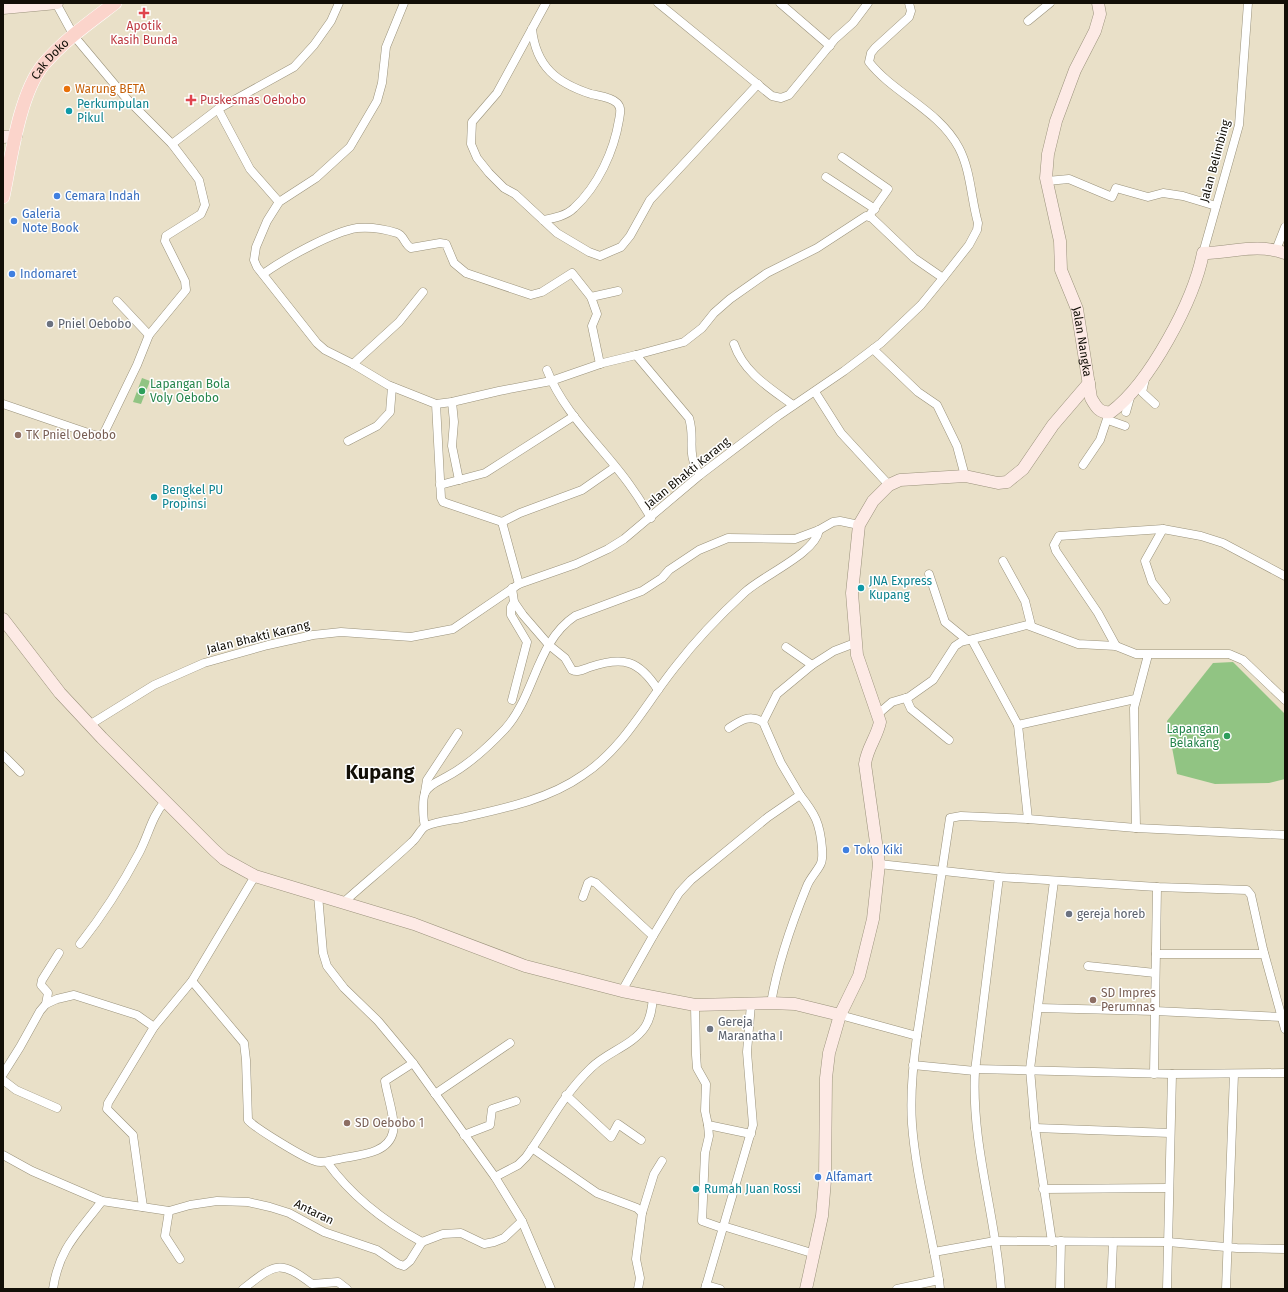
<svg xmlns="http://www.w3.org/2000/svg" width="1288" height="1292" font-family="'Fira Sans',sans-serif">
<style>
.pitch{fill:#91c483}
.lines{fill:none;stroke-linecap:round;stroke-linejoin:round}
.street-casing{stroke:#9a927b;stroke-width:9}
.secondary-casing{stroke:#9a927b;stroke-width:13}
.primary-casing{stroke:#fff;stroke-width:14}
.street{stroke:#fff;stroke-width:8}
.secondary{stroke:#fdeae5;stroke-width:12}
.primary{stroke:#fbd4cb;stroke-width:13}
.health-dot{fill:#e0444e;stroke:#fff;stroke-width:1.5}
.food-dot{fill:#e8710a;stroke:#fff;stroke-width:1.5}
.culture-dot{fill:#0f9aa8;stroke:#fff;stroke-width:1.5}
.shop-dot{fill:#3f7fe0;stroke:#fff;stroke-width:1.5}
.worship-dot{fill:#6b7280;stroke:#fff;stroke-width:1.5}
.leisure-dot{fill:#2e9e5b;stroke:#fff;stroke-width:1.5}
.education-dot{fill:#8d6e63;stroke:#fff;stroke-width:1.5}
.labels{text-anchor:middle;dominant-baseline:central;stroke-width:3;stroke-linejoin:round;paint-order:stroke}
.health-label{font-size:12px;fill:#be3a42;stroke:#fff}
.street-label{font-size:12px;fill:#120f07;stroke:#fff}
.food-label{font-size:12px;fill:#c56008;stroke:#fff;text-anchor:start}
.culture-label{font-size:12px;fill:#0d838f;stroke:#fff;text-anchor:start}
.shop-label{font-size:12px;fill:#366cbe;stroke:#fff;text-anchor:start}
.worship-label{font-size:12px;fill:#5b616d;stroke:#fff;text-anchor:start}
.leisure-label{font-size:12px;fill:#27864d;stroke:#fff;text-anchor:start}
.education-label{font-size:12px;fill:#785e54;stroke:#fff;text-anchor:start}
.town-label{font-size:20px;font-weight:bold;fill:#120f07;stroke:#fff}
</style>
<rect width="100%" height="100%" fill="#e9e0c8"/>
<g class="pitch">
<polygon points="142,378 150,381 141,404 133,402"/>
<polygon points="1233,662 1285,714 1285,779 1269,783 1215,784 1177,774 1167,721 1213,663"/>
</g>
<g class="lines">
<g class="street-casing">
<g id="street">
<polyline points="404,3 386,47 382,83 377,101 350,147 316,178 279,202 267,221 256,247 254,260 257,267 317,343 325,350 353,364 388,385 436,404 441,498 443,502 502,522 520,513 582,490 615,467"/>
<polyline points="546,3 497,93 472,122 471,144 477,158 489,173 504,188 515,194 557,233 589,252 600,256 621,247 630,236 650,200 758,84"/>
<polyline points="658,3 772,96 781,98 789,95 835,39 853,23 868,3"/>
<polyline points="780,3 830,46"/>
<polyline points="1028,21 1050,3"/>
<path d="M532 29C536 67 557 83 591 94 599 96 611 97 617 103 622 108 620 114 619 120 614 151 598 186 574 208 566 216 554 218 543 220"/>
<polyline points="218,109 250,169 279,202"/>
<polyline points="172,144 218,109 294,67 314,45 331,21 339,3"/>
<polyline points="842,157 888,189 869,216"/>
<polyline points="826,177 875,209"/>
<polyline points="1047,181 1069,179 1112,197 1116,188 1148,197 1163,193 1183,196 1216,206"/>
<polyline points="1276,250 1285,227"/>
<polyline points="1203,253 1239,125 1248,3"/>
<path d="M263 274C284 259 332 232 357 228 369 227 385 229 397 233 404 235 404 244 411 248L440 243 446 244 454 263 466 273 531 295 542 292 572 273 591 297 597 314 592 326 600 364"/>
<polyline points="591,297 618,291"/>
<polyline points="117,301 149,335"/>
<path d="M734 344C744 373 770 388 793 405"/>
<polyline points="873,349 918,392 937,405 957,446 965,476"/>
<polyline points="636,355 684,342 702,328 714,313 730,299 767,273 817,248 866,216 872,218 914,258 943,278"/>
<polyline points="353,364 399,322 423,292"/>
<path d="M547 370C564 414 602 446 629 484 637 495 644 506 651 518"/>
<polyline points="1145,379 1142,392 1155,404"/>
<polyline points="815,392 841,433 889,485"/>
<polyline points="452,402 454,422 452,446 459,480"/>
<polyline points="3,404 94,435 100,436 104,433 137,365 149,335 186,290 185,281 165,241 166,236 201,214 205,205 199,180 194,173 172,144 126,98 74,36 56,3"/>
<path d="M436 404 452 402 499 391 551 381 603 363 636 355 689 418C696 441 685 451 700 475"/>
<polyline points="1126,412 1131,394"/>
<polyline points="1108,420 1125,426"/>
<polyline points="348,441 377,426 390,412 392,387"/>
<polyline points="1083,465 1100,440 1109,413"/>
<polyline points="440,485 485,473 574,416"/>
<polyline points="502,522 519,584"/>
<polyline points="1163,529 1145,561 1152,582 1166,600"/>
<polyline points="1003,561 1025,601 1031,625"/>
<polyline points="929,574 945,622 967,640"/>
<path d="M512 588 514 602 523 615 549 645 565 658 572 670C578 673 584 669 590 667 623 656 639 660 658 690"/>
<polyline points="972,640 1018,725 1135,699"/>
<polyline points="1116,646 1098,613 1056,551 1054,545 1059,536 1163,529 1201,536 1223,543 1285,576"/>
<polyline points="786,647 812,665 834,651 855,643"/>
<polyline points="906,698 911,709 949,740"/>
<polyline points="512,700 527,642 511,615 511,607 514,602"/>
<polyline points="878,714 892,702 909,697 933,680 955,646 961,642 1027,625 1078,644 1116,646 1136,654 1229,654 1243,660 1285,700"/>
<polyline points="763,722 777,694 812,665"/>
<path d="M91 724 154 685 204 663 268 645 313 635 341 632 411 637 453 629 519 584 576 564 608 549 624 539 700 475 778 416 844 371 881 343 921 305 943 278 969 245 977 230 978 223C971 199 971 171 959 148 939 110 894 94 869 62L871 53 875 48 909 17 911 11 909 3"/>
<polyline points="1018,725 1028,819"/>
<polyline points="3,755 20,772"/>
<polyline points="425,792 427,780 458,733"/>
<path d="M425 826C423 819 422 800 425 793 428 785 439 781 446 777 467 766 489 746 505 729 535 696 536 642 575 616L642 591 662 578 669 570 699 550 728 538 795 539 819 530 833 522 840 521 859 525"/>
<polyline points="1136,828 1134,708 1148,655"/>
<polyline points="879,864 999,877 1157,887 1247,890 1251,895 1263,949 1285,1029"/>
<path d="M999 877 975 1071C971 1145 996 1216 1001 1289"/>
<polyline points="318,895 323,953 327,966 344,988 378,1021 413,1063 495,1177 522,1221 551,1289"/>
<polyline points="583,897 588,883 591,881 596,883 653,936"/>
<path d="M344 902C366 882 390 863 412 842 417 838 421 828 426 826 438 821 453 820 466 817 506 808 549 799 583 775 624 748 646 703 676 666 696 640 720 615 744 593 763 575 815 554 819 530"/>
<path d="M80 944C102 916 122 885 139 853 149 834 151 818 165 801"/>
<polyline points="1156,954 1264,954"/>
<polyline points="1088,966 1155,973"/>
<path d="M192 981 244 1043 246 1060 248 1120C255 1128 304 1158 315 1161 323 1164 331 1160 339 1159 356 1155 388 1155 393 1132 396 1120 387 1095 385 1081L413 1063"/>
<path d="M622 991 653 936 679 893 691 880 768 817 800 795 781 763 763 722C750 714 741 720 729 728"/>
<path d="M771 1003C778 962 791 925 807 886 810 878 819 869 821 863 823 858 822 852 822 848 820 823 815 814 800 795"/>
<polyline points="46,1004 48,993 41,985 42,980 59,953"/>
<polyline points="695,1005 696,1055 697,1068 706,1084 705,1111 708,1125 751,1134"/>
<polyline points="1039,1008 1155,1011 1282,1017"/>
<polyline points="840,1015 917,1036"/>
<polyline points="913,1065 975,1071"/>
<polyline points="975,1069 1172,1074 1285,1073"/>
<polyline points="3,1074 20,1047 40,1011 46,1004 57,999 74,995 137,1015 154,1027"/>
<polyline points="1154,1074 1157,887"/>
<polyline points="3,1080 16,1090 57,1108"/>
<polyline points="435,1094 510,1043"/>
<polyline points="566,1095 611,1137 618,1124 641,1140"/>
<polyline points="708,1125 709,1136 705,1153 702,1221 722,1228"/>
<polyline points="1035,1128 1170,1133"/>
<polyline points="464,1135 490,1125 492,1109 516,1101"/>
<polyline points="532,1148 597,1193 637,1208 642,1213 636,1259 640,1278 638,1289"/>
<polyline points="3,1155 32,1171 102,1201 169,1211 190,1205 217,1201 248,1202 270,1207 289,1213 324,1232 377,1250 398,1264 404,1266 410,1261 422,1242 443,1234 461,1233 484,1244 494,1242 504,1238 522,1221"/>
<path d="M327 1162C352 1197 385 1222 422 1242"/>
<path d="M495 1177 518 1165 526 1157C549 1125 562 1096 591 1068 607 1052 632 1046 645 1027 651 1018 652 1007 653 998"/>
<polyline points="1043,1189 1168,1188"/>
<polyline points="143,1207 133,1135 107,1109 108,1103 154,1027 192,981 255,876"/>
<polyline points="169,1211 165,1236 180,1259"/>
<polyline points="642,1213 654,1174 662,1161"/>
<polyline points="723,1226 815,1254"/>
<polyline points="1052,1242 1035,1128 1030,1069 1054,881"/>
<polyline points="934,1252 995,1241 1168,1242 1237,1248 1285,1249"/>
<path d="M939 1280C931 1228 916 1177 912 1124 910 1095 913 1064 917 1036L950 818 961 816 1028 819 1136 828 1285 835"/>
<polyline points="706,1285 720,1289"/>
<path d="M53 1289C59 1248 78 1233 102 1201"/>
<path d="M243 1289C275 1264 279 1259 312 1284L338 1282 347 1289"/>
<polyline points="705,1289 753,1125 747,1052 751,1004"/>
<polyline points="897,1289 939,1280 940,1289"/>
<polyline points="1060,1289 1061,1241"/>
<polyline points="1111,1289 1113,1242"/>
<polyline points="1167,1289 1172,1074"/>
<polyline points="1226,1289 1234,1074"/>
</g>
</g>
<g class="secondary-casing">
<g id="secondary">
<path id="s1" d="M1098 3 1100 14 1095 31 1075 70 1056 121 1048 154 1046 178 1060 241 1061 270 1077 309 1091 398C1096 407 1100 414 1111 412 1150 383 1194 300 1203 253 1231 253 1256 243 1285 253"/>
<polyline points="3,8 57,3"/>
<polyline points="3,137 16,136"/>
<polyline points="3,619 60,693 102,738 214,850 224,859 255,876 414,924 525,966 622,991 695,1005 771,1003 795,1004 840,1015"/>
<path d="M806 1289 822 1216 825 1180 826 1078 829 1053 840 1015 859 976 873 919 879 864 865 764C867 748 877 737 880 722L857 655 852 593 859 525 873 501 889 485 900 480 965 476 998 483 1007 482 1023 469 1053 425 1089 383"/>
</g>
</g>
<g class="primary-casing">
<g id="primary">
<path id="s2" d="M3 197C11 159 19 95 43 65 63 41 90 22 115 3"/>
</g>
</g>
<use href="#street" class="street"/>
<use href="#secondary" class="secondary"/>
<use href="#primary" class="primary"/>
</g>
<g class="health-dot">
<path d="M142 7h4v4h4v4h-4v4h-4v-4h-4v-4h4z"/>
<path d="M189 94h4v4h4v4h-4v4h-4v-4h-4v-4h4z"/>
</g>
<circle class="food-dot" cx="67" cy="89" r="4"/>
<g class="culture-dot">
<circle cx="69" cy="111" r="4"/>
<circle cx="154" cy="497" r="4"/>
<circle cx="861" cy="588" r="4"/>
<circle cx="696" cy="1189" r="4"/>
</g>
<g class="shop-dot">
<circle cx="57" cy="196" r="4"/>
<circle cx="14" cy="221" r="4"/>
<circle cx="12" cy="274" r="4"/>
<circle cx="846" cy="850" r="4"/>
<circle cx="818" cy="1177" r="4"/>
</g>
<g class="worship-dot">
<circle cx="50" cy="324" r="4"/>
<circle cx="1069" cy="914" r="4"/>
<circle cx="710" cy="1029" r="4"/>
</g>
<g class="leisure-dot">
<circle cx="142" cy="391" r="4"/>
<circle cx="1227" cy="736" r="4"/>
</g>
<g class="education-dot">
<circle cx="18" cy="435" r="4"/>
<circle cx="1093" cy="1000" r="4"/>
<circle cx="347" cy="1123" r="4"/>
</g>
<g class="labels">
<g class="health-label">
<text x="144" y="26">Apotik<tspan x="144" dy="14">Kasih Bunda</tspan></text>
<text x="200" y="100" text-anchor="start">Puskesmas Oebobo</text>
</g>
<g class="street-label">
<text stroke="none"><textPath href="#s2" startOffset="148">Cak Doko</textPath></text>
<text transform="translate(1215 161) rotate(-75)">Jalan Belimbing</text>
<text stroke="none"><textPath href="#s1" startOffset="354">Jalan Nangka</textPath></text>
<text transform="translate(687 473) rotate(-39)">Jalan Bhakti Karang</text>
<text transform="translate(258 637) rotate(-14)">Jalan Bhakti Karang</text>
<text transform="translate(314 1212) rotate(26)">Antaran</text>
</g>
<g class="food-label">
<text x="75" y="89">Warung BETA</text>
</g>
<g class="culture-label">
<text x="77" y="104">Perkumpulan<tspan x="77" dy="14">Pikul</tspan></text>
<text x="162" y="490">Bengkel PU<tspan x="162" dy="14">Propinsi</tspan></text>
<text x="869" y="581">JNA Express<tspan x="869" dy="14">Kupang</tspan></text>
<text x="704" y="1189">Rumah Juan Rossi</text>
</g>
<g class="shop-label">
<text x="65" y="196">Cemara Indah</text>
<text x="22" y="214">Galeria<tspan x="22" dy="14">Note Book</tspan></text>
<text x="20" y="274">Indomaret</text>
<text x="854" y="850">Toko Kiki</text>
<text x="826" y="1177">Alfamart</text>
</g>
<g class="worship-label">
<text x="58" y="324">Pniel Oebobo</text>
<text x="1077" y="914">gereja horeb</text>
<text x="718" y="1022">Gereja<tspan x="718" dy="14">Maranatha I</tspan></text>
</g>
<g class="leisure-label">
<text x="150" y="384">Lapangan Bola<tspan x="150" dy="14">Voly Oebobo</tspan></text>
<text x="1219" y="729" text-anchor="end">Lapangan<tspan x="1219" dy="14">Belakang</tspan></text>
</g>
<g class="education-label">
<text x="26" y="435">TK Pniel Oebobo</text>
<text x="1101" y="993">SD Impres<tspan x="1101" dy="14">Perumnas</tspan></text>
<text x="355" y="1123">SD Oebobo 1</text>
</g>
<g class="town-label">
<text x="380" y="772">Kupang</text>
</g>
</g>
<rect width="1288" height="1292" fill="none" stroke="#120f07" stroke-width="8"/>
</svg>
